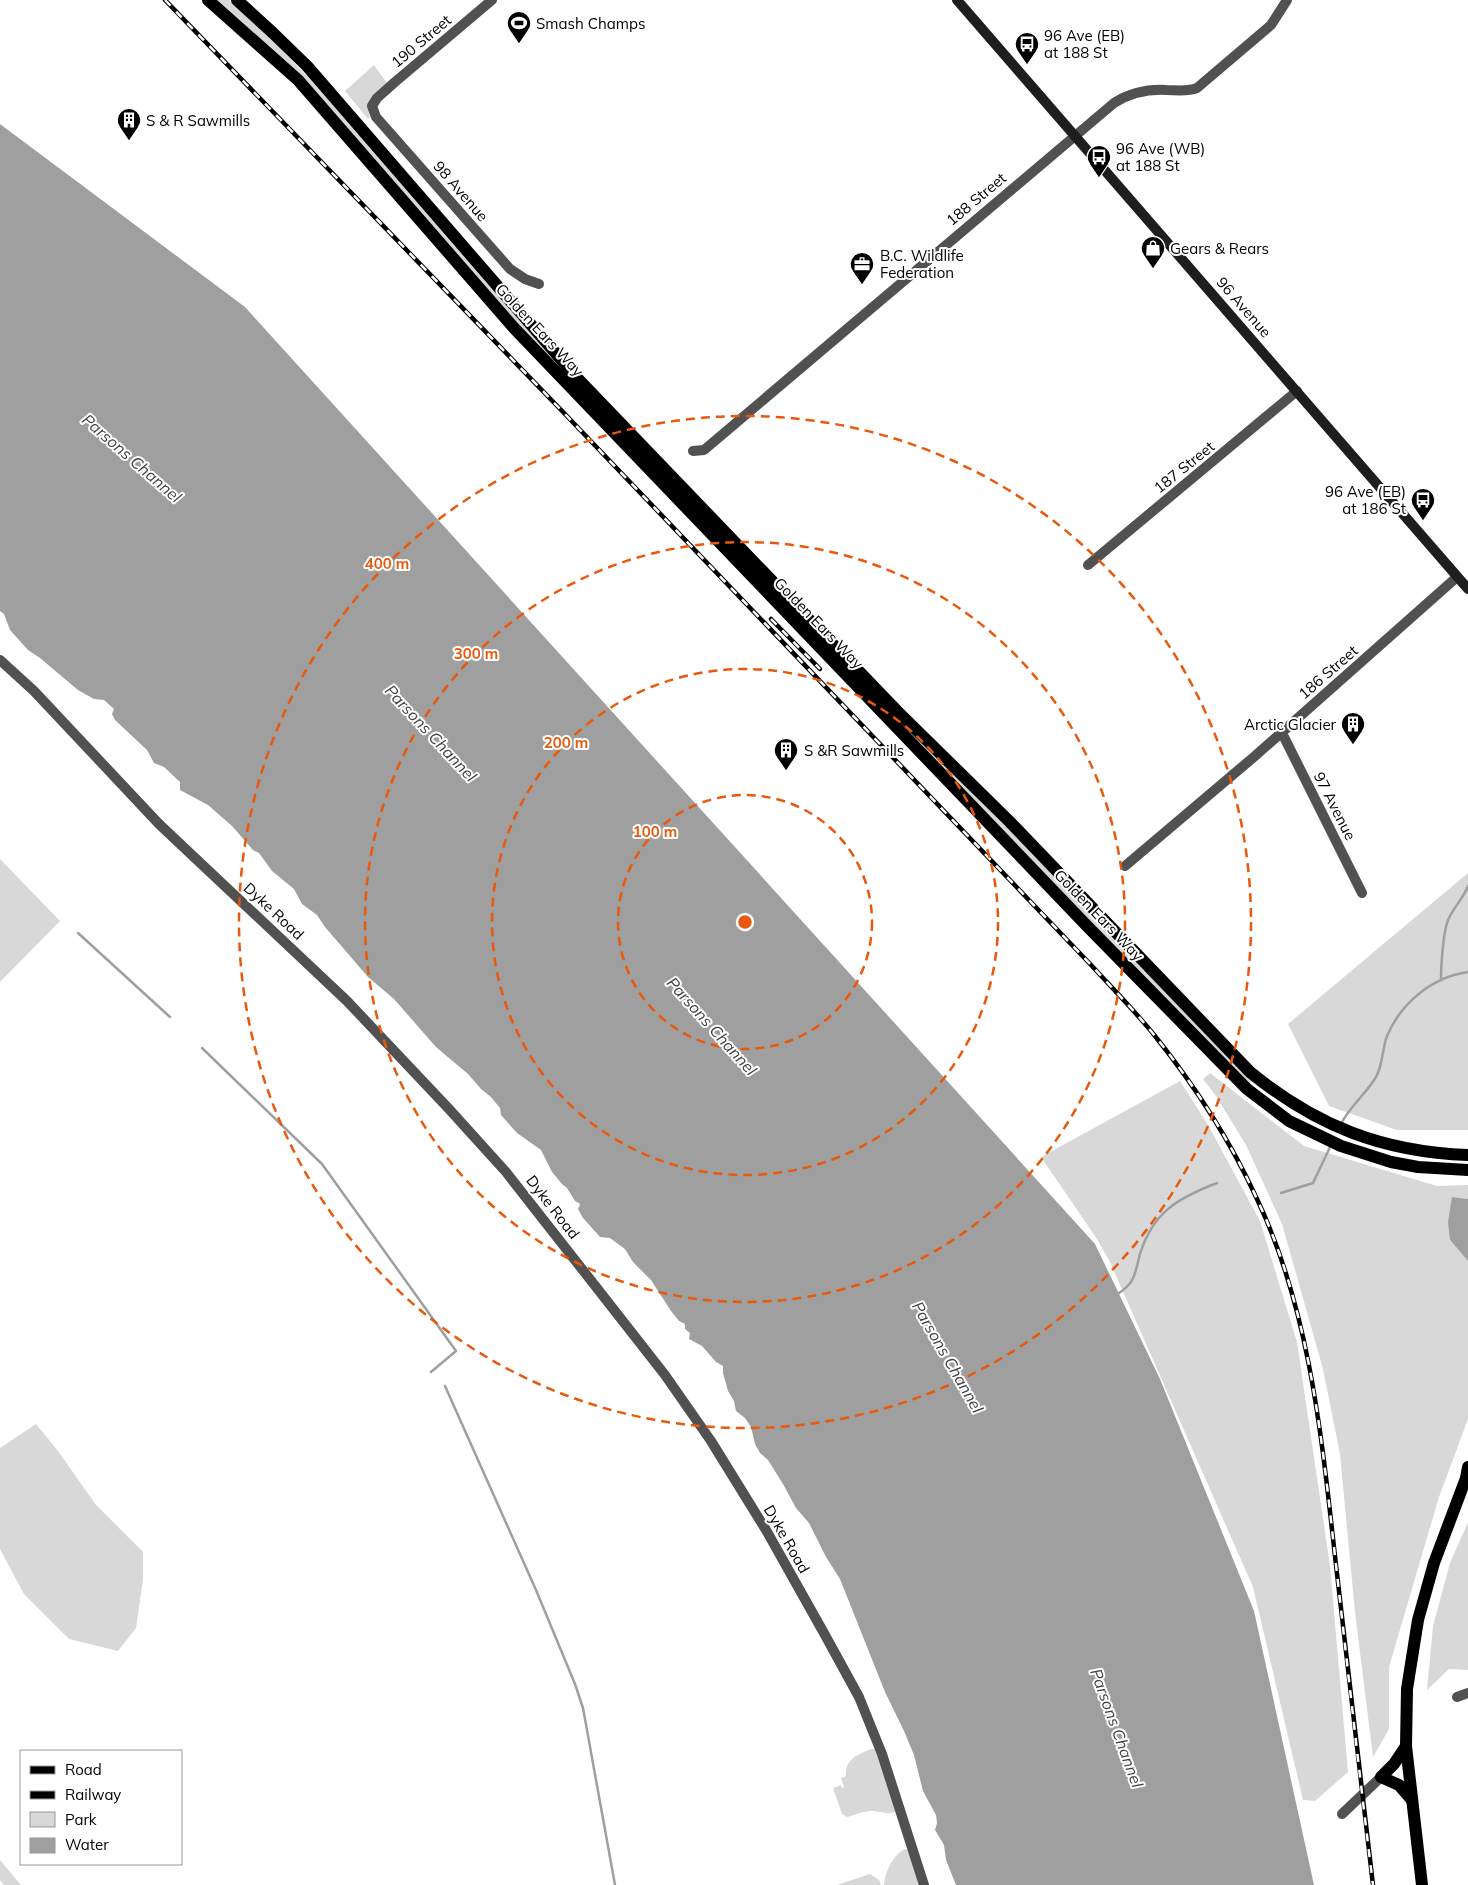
<svg xmlns="http://www.w3.org/2000/svg" width="1468" height="1885" font-family="Mulish,sans-serif">
<style>
.green{fill:#d8d8d8}
.water{fill:#9f9f9f}
.lines{fill:none;stroke-linecap:round;stroke-linejoin:round}
.stream{stroke:#9f9f9f;stroke-width:2.5}
.minor{stroke:#515151;stroke-width:10}
.secondary{stroke:#1e1e1e;stroke-width:10}
.primary{stroke:#000;stroke-width:12}
.rail-casing{stroke:#000;stroke-width:4.5}
.rail{stroke:#fff;stroke-width:2.5;stroke-dasharray:8;stroke-linecap:butt}
.ring{fill:none;stroke:#e8590c;stroke-width:2.5;stroke-dasharray:9 6}
.labels{text-anchor:middle;dominant-baseline:central;stroke-width:4;stroke-linejoin:round;paint-order:stroke}
.poi-label{font-size:15px;fill:#000;stroke:#fff;text-anchor:start}
.street-label{font-size:15px;fill:#000;stroke:#fff}
.water-label{font-size:16px;font-style:italic;fill:#404040;stroke:#fff}
.centre{fill:#e8590c;stroke:#fff;stroke-width:2.5}
.ring-label{font-size:15px;text-anchor:middle;font-weight:bold;fill:#e8590c;stroke:#fff;stroke-width:4;stroke-linejoin:round;paint-order:stroke}
</style>
<rect width="100%" height="100%" fill="#fff"/>
<g class="green">
<polygon points="215,0 229,0 231,2 268,36 310,79 549,355 548,356"/>
<path d="M374 65 387 83C375 92 364 101 370 117L368 119 345 91Z"/>
<polygon points="927,747 997,816 1252,1081 1251,1083 1243,1078 1227,1063 925,749"/>
<polygon points="0,859 60,921 0,982"/>
<polygon points="1468,873 1468,1130 1397,1130 1329,1106 1288,1024"/>
<polygon points="1210,1073 1304,1146 1437,1186 1468,1185 1468,1199 1452,1197 1450,1240 1468,1261 1468,1419 1439,1497 1389,1667 1389,1729 1373,1757 1355,1612 1340,1454 1323,1369 1282,1224 1246,1145 1216,1096 1203,1079"/>
<polygon points="1180,1081 1207,1123 1260,1221 1297,1342 1330,1566 1348,1772 1315,1801 1303,1800 1253,1587 1110,1262 1095,1236 1041,1157"/>
<polygon points="36,1424 58,1451 96,1505 143,1552 143,1579 136,1628 118,1651 69,1639 24,1594 0,1549 0,1448"/>
<polygon points="1468,1522 1468,1670 1449,1669 1427,1690 1433,1626 1450,1563"/>
<path d="M871 1749H876L896 1811C888 1816 881 1811 872 1811 863 1811 855 1815 847 1817L842 1814 833 1788 841 1785 842 1788 844 1787 841 1778 846 1776C845 1759 857 1755 871 1749Z"/>
<path d="M906 1849 909 1851 921 1885H884C884 1874 894 1852 906 1849Z"/>
<polygon points="0,1860 21,1885 4,1885 0,1880"/>
<polygon points="870,1874 879,1880 881,1885 837,1885"/>
</g>
<g class="water">
<polygon points="0,124 245,307 1095,1244 1160,1379 1254,1611 1314,1885 956,1885 946,1860 944,1845 935,1830 937,1823 936,1815 923,1791 914,1755 904,1731 885,1692 840,1579 826,1557 809,1523 796,1508 783,1484 768,1460 760,1453 755,1444 751,1427 745,1418 736,1411 734,1401 728,1391 723,1373 723,1366 716,1362 702,1346 689,1339 690,1333 685,1329 685,1324 679,1321 671,1311 651,1280 633,1262 625,1249 610,1238 600,1237 583,1218 578,1209 580,1205 579,1203 575,1201 567,1188 562,1184 552,1172 541,1150 517,1133 501,1115 500,1108 491,1097 481,1089 468,1074 436,1047 394,999 368,977 325,927 317,915 302,904 294,889 272,871 259,853 253,850 232,826 208,805 180,790 180,782 164,767 154,763 147,750 115,720 112,714 114,709 104,700 94,699 78,690 40,658 28,650 10,630 4,614 0,611"/>
<polygon points="1452,1197 1468,1199 1468,1261 1450,1240 1448,1222"/>
</g>
<g class="lines">
<g class="stream">
<polyline points="78,933 170,1017"/>
<path d="M1441 980C1441 966 1443 933 1448 920 1453 908 1463 899 1468 886"/>
<polyline points="202,1048 322,1164 456,1351 431,1372"/>
<path d="M1341 1124C1350 1106 1366 1094 1376 1077 1383 1065 1382 1049 1387 1036 1401 1003 1432 977 1468 972"/>
<polyline points="1281,1193 1313,1183 1331,1145"/>
<path d="M1119 1293C1136 1282 1135 1272 1140 1254 1153 1212 1178 1198 1217 1183"/>
<polyline points="445,1386 536,1590 575,1684 583,1708 615,1885"/>
</g>
<g class="minor">
<polyline points="492,0 395,82 377,98 372,106 376,117 510,269 525,279 539,284"/>
<path d="M693 451 704 450 1114 103C1130 93 1146 89 1166 90 1176 90 1187 92 1197 88L1271 25 1287 0"/>
<polyline points="1088,565 1297,391"/>
<polyline points="0,660 34,691 159,824 347,1001 449,1109 506,1172 665,1375 711,1441 766,1530 825,1635 859,1697 882,1754 924,1885"/>
<polyline points="1282,733 1362,893"/>
<polyline points="1125,866 1255,756 1457,577"/>
<polyline points="1457,1697 1468,1693"/>
<polyline points="1342,1814 1381,1777"/>
</g>
<polyline class="secondary" points="957,0 1468,589"/>
<g class="primary">
<polyline points="208,0 298,80 514,328 1088,927 1247,1089 1289,1121 1341,1146 1391,1162 1418,1167 1468,1170"/>
<path d="M237 0 273 33 307 66 578 379 897 711 1010 822 1250 1072C1316 1126 1383 1152 1468 1155"/>
<polyline points="1406,1746 1394,1764 1381,1777 1399,1785 1412,1800"/>
<polyline points="1422,1885 1406,1746 1407,1689 1418,1620 1434,1563 1466,1478 1468,1467"/>
</g>
<g class="rail-casing">
<g id="rail">
<path d="M165 0 564 413 1092 966C1113 989 1135 1011 1155 1036 1195 1086 1230 1140 1257 1199 1311 1313 1322 1442 1336 1565 1348 1672 1360 1779 1373 1885"/>
<polyline points="771,619 820,669"/>
</g>
</g>
<use href="#rail" class="rail"/>
</g>
<g class="ring">
<circle cx="745" cy="922" r="127"/>
<circle cx="745" cy="922" r="253"/>
<circle cx="745" cy="922" r="380"/>
<circle cx="745" cy="922" r="506"/>
</g>
<defs>
<g id="stadium-pin" transform="scale(1.25)"><path d="M0 17L-7.5 6A9.5 9.5 0 1 1 7.5 6Z" fill="#000" stroke="#fff"/><path d="M0-5a6.5 5 0 1 0 0 10a6.5 5 0 1 0 0-10ZM-3.5-1.8h7v3.6h-7Z" fill="#fff"/></g>
<g id="bus-pin" transform="scale(1.25)"><path d="M0 17L-7.5 6A9.5 9.5 0 1 1 7.5 6Z" fill="#000" stroke="#fff"/><path d="M-5-6H5V4H4V6H2V4H-2V6H-4V4H-5ZM-3.5-4V0h7V-4ZM-3.5 1.2v1.5H-2V1.2ZM2 1.2v1.5H3.5V1.2Z" fill="#fff"/></g>
<g id="building-pin" transform="scale(1.25)"><path d="M0 17L-7.5 6A9.5 9.5 0 1 1 7.5 6Z" fill="#000" stroke="#fff"/><path d="M-4-6H4V6H1V3H-1V6H-4ZM-2.5-4.3h1.7v1.8h-1.7ZM.8-4.3h1.7v1.8H.8ZM-2.5-1h1.7V.8h-1.7ZM.8-1h1.7V.8H.8Z" fill="#fff"/></g>
<g id="shop-pin" transform="scale(1.25)"><path d="M0 17L-7.5 6A9.5 9.5 0 1 1 7.5 6Z" fill="#000" stroke="#fff"/><path d="M-5-2.5h2.3a2.7 3.5 0 0 1 5.4 0H5L5.5 6h-11ZM-1.5-2.5h3a1.5 2.3 0 0 0-3 0Z" fill="#fff"/></g>
<g id="office-pin" transform="scale(1.25)"><path d="M0 17L-7.5 6A9.5 9.5 0 1 1 7.5 6Z" fill="#000" stroke="#fff"/><path d="M-6-3h4V-5.5h4V-3h4V5H-6ZM-1-4.5V-3h2v-1.5ZM-6 0V1H6V0Z" fill="#fff"/></g>
</defs>
<g fill-rule="evenodd">
<use href="#stadium-pin" x="519" y="23"/>
<use href="#bus-pin" x="1027" y="44"/>
<use href="#building-pin" x="129" y="120"/>
<use href="#bus-pin" x="1099" y="157"/>
<use href="#shop-pin" x="1153" y="248"/>
<use href="#office-pin" x="862" y="264"/>
<use href="#bus-pin" x="1423" y="500"/>
<use href="#building-pin" x="1353" y="724"/>
<use href="#building-pin" x="786" y="750"/>
</g>
<g class="labels">
<g class="poi-label">
<text x="536" y="23">Smash Champs</text>
<text x="1044" y="35">96 Ave (EB)<tspan x="1044" dy="17">at 188 St</tspan></text>
<text x="146" y="120">S &amp; R Sawmills</text>
<text x="1116" y="148">96 Ave (WB)<tspan x="1116" dy="17">at 188 St</tspan></text>
<text x="1170" y="248">Gears &amp; Rears</text>
<text x="880" y="255">B.C. Wildlife<tspan x="880" dy="17">Federation</tspan></text>
<text x="1406" y="491" text-anchor="end">96 Ave (EB)<tspan x="1406" dy="17">at 186 St</tspan></text>
<text x="1336" y="724" text-anchor="end">Arctic Glacier</text>
<text x="804" y="750">S &amp;R Sawmills</text>
</g>
<g class="street-label">
<text transform="translate(421 41) rotate(-40)">190 Street</text>
<text transform="translate(461 191) rotate(49)">98 Avenue</text>
<text transform="translate(976 199) rotate(-40)">188 Street</text>
<text transform="translate(1244 307) rotate(49)">96 Avenue</text>
<text transform="translate(540 330) rotate(47)">Golden Ears Way</text>
<text transform="translate(1184 467) rotate(-39)">187 Street</text>
<text transform="translate(819 623) rotate(46)">Golden Ears Way</text>
<text transform="translate(1328 672) rotate(-41)">186 Street</text>
<text transform="translate(1335 806) rotate(63)">97 Avenue</text>
<text transform="translate(274 911) rotate(43)">Dyke Road</text>
<text transform="translate(1099 915) rotate(46)">Golden Ears Way</text>
<text transform="translate(553 1207) rotate(52)">Dyke Road</text>
<text transform="translate(787 1539) rotate(60)">Dyke Road</text>
</g>
<g class="water-label">
<text transform="translate(132 458) rotate(41)">Parsons Channel</text>
<text transform="translate(431 733) rotate(47)">Parsons Channel</text>
<text transform="translate(712 1026) rotate(48)">Parsons Channel</text>
<text transform="translate(948 1357) rotate(60)">Parsons Channel</text>
<text transform="translate(1117 1728) rotate(70)">Parsons Channel</text>
</g>
</g>
<circle cx="745" cy="922" r="8" class="centre"/>
<g class="ring-label">
<text x="387" y="569">400 m</text>
<text x="476" y="659">300 m</text>
<text x="566" y="748">200 m</text>
<text x="655" y="837">100 m</text>
</g>
<rect x="20" y="1750" width="162" height="115" fill="#ffffff" stroke="#999999"/>
<rect x="30" y="1766" width="25" height="8" fill="#000000" stroke="#999999"/>
<text x="65" y="1775" font-size="15" fill="#000000">Road</text>
<rect x="30" y="1791" width="25" height="8" fill="#000000" stroke="#999999"/>
<text x="65" y="1800" font-size="15" fill="#000000">Railway</text>
<rect x="30" y="1812" width="25" height="15" fill="#d8d8d8" stroke="#999999"/>
<text x="65" y="1825" font-size="15" fill="#000000">Park</text>
<rect x="30" y="1838" width="25" height="15" fill="#9f9f9f" stroke="#999999"/>
<text x="65" y="1850" font-size="15" fill="#000000">Water</text>
</svg>
